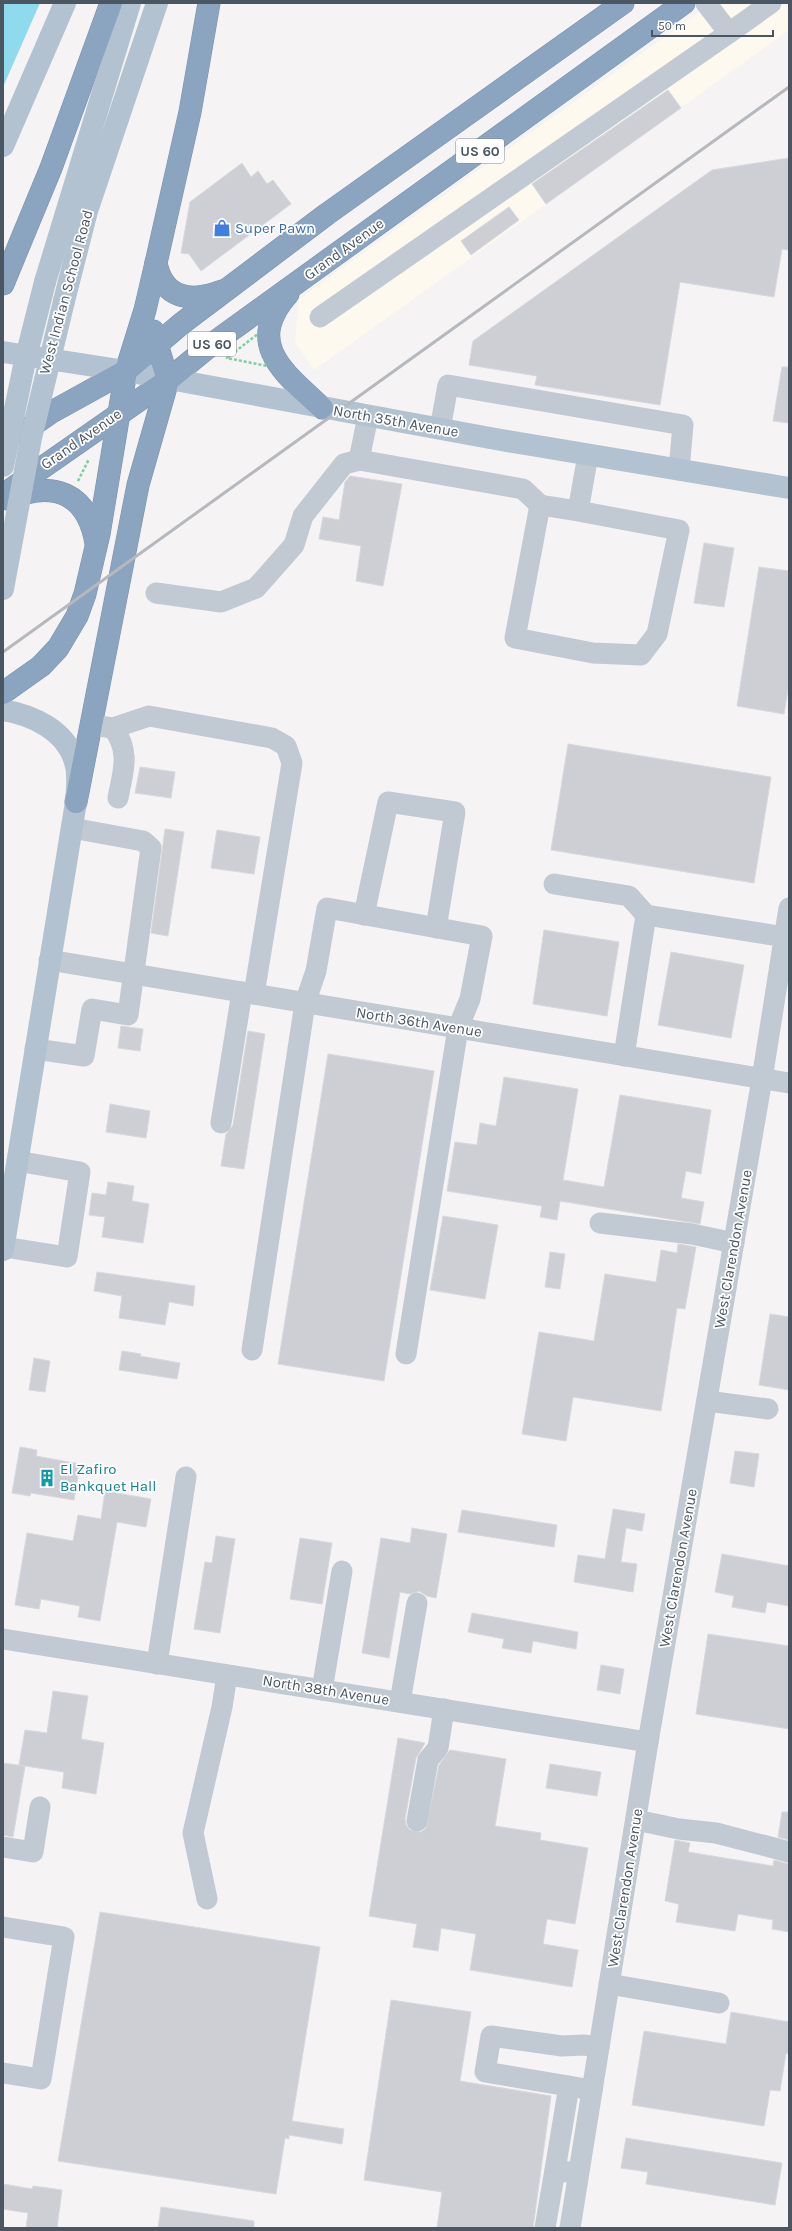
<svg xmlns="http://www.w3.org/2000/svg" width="792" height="2231" font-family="Karla,sans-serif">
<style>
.commercial{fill:#fdf9ef}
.water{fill:#90daee}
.building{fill:#cdcfd5;stroke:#d7d9de}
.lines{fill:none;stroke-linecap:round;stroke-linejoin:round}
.highway-casing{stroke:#7690ad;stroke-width:23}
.path{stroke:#7ad0a6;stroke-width:2.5;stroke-dasharray:3 2;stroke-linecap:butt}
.minor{stroke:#c1cad2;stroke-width:21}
.major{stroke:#b3c2d1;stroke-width:22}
.highway{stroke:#8ba5c1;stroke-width:22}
.rail{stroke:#b5b8bd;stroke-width:3}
.major-bridge{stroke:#b3c2d1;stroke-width:22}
.labels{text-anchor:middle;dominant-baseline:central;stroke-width:3.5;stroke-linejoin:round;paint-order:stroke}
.shield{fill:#fff;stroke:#808990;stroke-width:1}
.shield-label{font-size:14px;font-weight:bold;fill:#4a5661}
.shop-label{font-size:15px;fill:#366cbe;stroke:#fff;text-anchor:start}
.street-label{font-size:15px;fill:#4a5661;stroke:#fff}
.culture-label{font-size:15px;fill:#0d838f;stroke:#fff;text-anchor:start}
</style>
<rect width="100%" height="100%" fill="#f5f3f3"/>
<polygon class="commercial" points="712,3 789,3 789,30 314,370 295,342 299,299"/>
<polygon class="water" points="3,3 40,3 3,87"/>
<g class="building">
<polygon points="668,90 681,108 546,204 532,184"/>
<polygon points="789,158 789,250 782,249 774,297 680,282 660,405 535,385 537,376 469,365 473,341 712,170"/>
<polygon points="242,163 251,177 258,171 267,184 273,180 291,204 201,271 189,254 181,253 190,202"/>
<polygon points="509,207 519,220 471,255 461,241"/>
<polygon points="782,367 789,367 789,423 773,421"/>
<polygon points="350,476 402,484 383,586 356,581 361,546 319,539 323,517 339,520 345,482"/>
<polygon points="704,543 734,548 724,607 694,603"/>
<polygon points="759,567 789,571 789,683 784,714 737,706"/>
<polygon points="568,744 771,777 754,883 551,850"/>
<polygon points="140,767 175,772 171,798 135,793"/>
<polygon points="165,829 184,832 168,936 151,933"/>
<polygon points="217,830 260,837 254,874 211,868"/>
<polygon points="544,930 619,942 607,1016 533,1004"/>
<polygon points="671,952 744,965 731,1038 658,1025"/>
<polygon points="121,1026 143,1029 140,1051 118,1048"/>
<polygon points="248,1031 265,1034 244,1169 221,1166 226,1134 233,1125"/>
<polygon points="328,1054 434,1071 384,1381 278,1364"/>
<polygon points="504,1077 578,1089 563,1180 604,1187 620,1095 711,1110 701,1174 686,1171 681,1198 704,1202 700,1224 560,1201 557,1220 540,1217 542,1206 447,1191 455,1142 477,1145 480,1123 496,1126"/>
<polygon points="110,1104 150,1111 146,1138 106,1132"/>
<polygon points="108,1182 134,1186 132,1201 149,1204 143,1243 102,1237 105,1217 89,1215 92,1193 106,1195"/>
<polygon points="443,1216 498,1225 485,1299 430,1290"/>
<polygon points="678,1244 696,1247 685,1309 677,1308 661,1411 573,1397 566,1441 522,1434 539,1332 594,1341 605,1274 656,1282 661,1250 677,1253"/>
<polygon points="550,1252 565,1254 560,1289 545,1287"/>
<polygon points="97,1272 195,1286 193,1306 169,1302 165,1325 119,1318 122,1296 94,1291"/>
<polygon points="770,1314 789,1317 789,1390 759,1385"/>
<polygon points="122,1351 141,1354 140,1356 180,1363 177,1379 119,1370"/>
<polygon points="34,1358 50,1361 45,1392 29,1390"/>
<polygon points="20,1447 37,1450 36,1456 80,1464 74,1500 31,1493 30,1496 12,1493"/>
<polygon points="735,1451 759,1454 754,1487 730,1483"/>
<polygon points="105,1491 151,1499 146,1527 117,1522 100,1621 78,1617 80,1606 41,1599 39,1609 15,1605 27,1533 73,1541 78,1515 101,1519"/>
<polygon points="613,1509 645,1514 642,1531 626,1528 621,1562 637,1564 633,1592 574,1582 578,1555 605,1559"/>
<polygon points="462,1510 557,1525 554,1547 458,1532"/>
<polygon points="412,1528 447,1534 436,1598 427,1596 419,1591 410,1594 400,1592 389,1658 362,1653 381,1538 410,1543"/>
<polygon points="216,1536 235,1539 220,1633 194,1629 205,1562 212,1563"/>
<polygon points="300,1538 332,1543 322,1604 290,1599"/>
<polygon points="722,1554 789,1566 789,1606 767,1602 765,1613 732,1607 734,1596 715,1592"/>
<polygon points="472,1613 578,1632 576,1649 533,1641 531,1653 502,1648 504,1639 468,1632"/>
<polygon points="708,1634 789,1646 789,1729 696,1714"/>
<polygon points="601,1665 624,1669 620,1694 597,1690"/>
<polygon points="53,1691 88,1696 81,1739 104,1743 96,1794 62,1788 64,1772 19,1765 25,1730 47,1733"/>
<polygon points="398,1738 425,1743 416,1758 405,1819 406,1825 410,1830 421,1832 426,1828 439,1765 450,1750 506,1759 495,1826 541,1833 540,1840 588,1848 575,1924 547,1919 543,1944 578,1950 572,1987 470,1970 476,1934 441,1928 438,1951 413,1947 417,1924 369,1916"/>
<polygon points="3,1763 25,1766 13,1837 3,1835"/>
<polygon points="550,1764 601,1772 597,1796 546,1788"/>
<polygon points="782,1812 789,1812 789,1840 778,1837"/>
<polygon points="675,1840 690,1843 688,1852 773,1866 774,1860 789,1864 789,1932 772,1929 773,1920 738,1914 735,1931 676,1922 679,1904 665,1901"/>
<polygon points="100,1912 320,1947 292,2121 344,2129 342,2144 289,2135 289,2139 285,2138 276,2194 58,2161"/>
<polygon points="391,2000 471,2012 460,2081 551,2096 533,2228 437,2228 442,2192 364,2180"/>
<polygon points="731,2012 789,2022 789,2054 786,2053 780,2091 770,2090 764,2126 632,2105 644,2031 726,2044"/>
<polygon points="626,2138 782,2163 775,2205 646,2184 648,2172 621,2168"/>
<polygon points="3,2184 32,2189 33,2186 62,2190 57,2228 26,2228 28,2213 3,2209"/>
<polygon points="161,2207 254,2221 254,2228 158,2228"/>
</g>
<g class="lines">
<g class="highway-casing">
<g id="highway">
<path d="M156 263C163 299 191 303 222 291"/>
<polyline points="3,284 51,168 111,3"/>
<path d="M288 294C243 345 286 374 322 408"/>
<polyline points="23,432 50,413 126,371 181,324 327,214 623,3"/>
<polyline points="3,495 168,380 212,344 684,3"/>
<path d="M8 499C53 480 87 492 96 543"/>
<polyline points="3,693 41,666 58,648 77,616 85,594 99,534 126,371 145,310 156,263 190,112 209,3"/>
<polyline points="76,802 138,485 168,380 153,331"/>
</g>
</g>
<g class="path">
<polygon points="259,333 261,351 267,366 227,358"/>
<polyline points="78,481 89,459"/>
</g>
<g class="minor">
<polyline points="706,3 729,33 771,3"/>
<polyline points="320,317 729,33"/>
<polyline points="368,416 359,460 523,489 540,505"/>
<polyline points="440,429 448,385 683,425 679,470"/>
<polyline points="578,511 540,505 515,638 593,653 641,655 657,634 679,530 578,511 588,455"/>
<polyline points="156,593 221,602 256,588 294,545 303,516 344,464 359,460"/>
<path d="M99 726 113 728C131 752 123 771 118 798"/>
<polyline points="113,728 149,716 272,738 286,746 292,763 254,994"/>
<polyline points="554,884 629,896 646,915"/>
<polyline points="364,915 388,802 455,812 436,928"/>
<polyline points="49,960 789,1083"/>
<polyline points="35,1049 84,1056 92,1009 128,1015 151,848 143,841 72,828"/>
<polyline points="624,1056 646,915 785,937"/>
<polyline points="221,1123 242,992"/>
<polyline points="600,1223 692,1234 734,1243"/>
<polyline points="4,1247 67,1257 80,1172 17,1161"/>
<polyline points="252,1350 305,1003 316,971 327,908 482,936 470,999 458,1028 406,1354"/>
<polyline points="707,1401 768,1409"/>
<polyline points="3,1639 648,1742"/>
<polyline points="157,1664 186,1477"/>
<polyline points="322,1690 342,1571"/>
<polyline points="400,1702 417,1603"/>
<polyline points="636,1820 679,1829 716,1833 789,1852"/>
<polyline points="417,1821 428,1760 438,1748 444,1709"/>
<polyline points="3,1847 33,1852 40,1807"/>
<polyline points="207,1899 193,1833 222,1707 227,1675"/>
<polyline points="3,1927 64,1937 41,2079 3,2073"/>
<polyline points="609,1984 719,2003"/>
<polyline points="592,2090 485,2072 491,2036 562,2046 584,2045 599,2047"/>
<polyline points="555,2170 569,2086"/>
<polyline points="545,2228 555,2170 568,2172"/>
<polyline points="570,2228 648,1742 762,1079 789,908"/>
</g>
<g class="major">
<polyline points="3,146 65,3"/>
<polyline points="45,282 130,3"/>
<polyline points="64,301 87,211 157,3"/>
<polyline points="3,352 126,371 501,440 789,488"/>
<path d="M3 710C32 715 66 730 75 762 79 774 77 789 76 802L3 1250"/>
</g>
<use href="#highway" class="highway"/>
<polyline class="rail" points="3,652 789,87"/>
<g class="major-bridge">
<polyline points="3,466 25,361 45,282"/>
<polyline points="3,589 31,438 64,301"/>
</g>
</g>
<defs>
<g id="shop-bare" transform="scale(1.38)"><path d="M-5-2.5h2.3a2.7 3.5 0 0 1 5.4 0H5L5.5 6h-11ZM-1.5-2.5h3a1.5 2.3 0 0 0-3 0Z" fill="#3f7fe0" stroke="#fff" stroke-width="2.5" paint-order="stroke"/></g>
<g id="building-bare" transform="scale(1.38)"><path d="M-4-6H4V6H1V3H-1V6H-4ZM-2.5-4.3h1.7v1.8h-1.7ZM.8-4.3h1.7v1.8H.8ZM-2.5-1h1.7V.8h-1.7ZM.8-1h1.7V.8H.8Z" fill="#0f9aa8" stroke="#fff" stroke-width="2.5" paint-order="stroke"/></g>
</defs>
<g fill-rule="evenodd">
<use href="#shop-bare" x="222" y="228"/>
<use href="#building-bare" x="47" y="1478"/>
</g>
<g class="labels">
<g class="shield">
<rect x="456" y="139" width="48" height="24" rx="3"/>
<rect x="188" y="332" width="48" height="24" rx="3"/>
</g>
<g class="shield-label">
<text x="480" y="151">US 60</text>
<text x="212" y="344">US 60</text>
</g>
<g class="shop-label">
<text x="235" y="228">Super Pawn</text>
</g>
<g class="street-label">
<text transform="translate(344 249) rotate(-36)">Grand Avenue</text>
<text transform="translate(66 292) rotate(-75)">West Indian School Road</text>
<text transform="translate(396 421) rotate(10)">North 35th Avenue</text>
<text transform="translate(81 439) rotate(-35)">Grand Avenue</text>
<text transform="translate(419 1022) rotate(9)">North 36th Avenue</text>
<text transform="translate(733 1249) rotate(-80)">West Clarendon Avenue</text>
<text transform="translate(678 1568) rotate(-80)">West Clarendon Avenue</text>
<text transform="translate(326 1690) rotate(9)">North 38th Avenue</text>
<text transform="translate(625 1888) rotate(-81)">West Clarendon Avenue</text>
</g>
<g class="culture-label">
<text x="60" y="1469">El Zafiro<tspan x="60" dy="17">Bankquet Hall</tspan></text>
</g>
</g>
<rect width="792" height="2231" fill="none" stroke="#4a5661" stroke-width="8"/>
<path d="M652 30v6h121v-6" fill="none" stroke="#4a5661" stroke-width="2"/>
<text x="658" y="30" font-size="12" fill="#4a5661" stroke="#ffffff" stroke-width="3" paint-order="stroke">50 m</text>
</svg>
